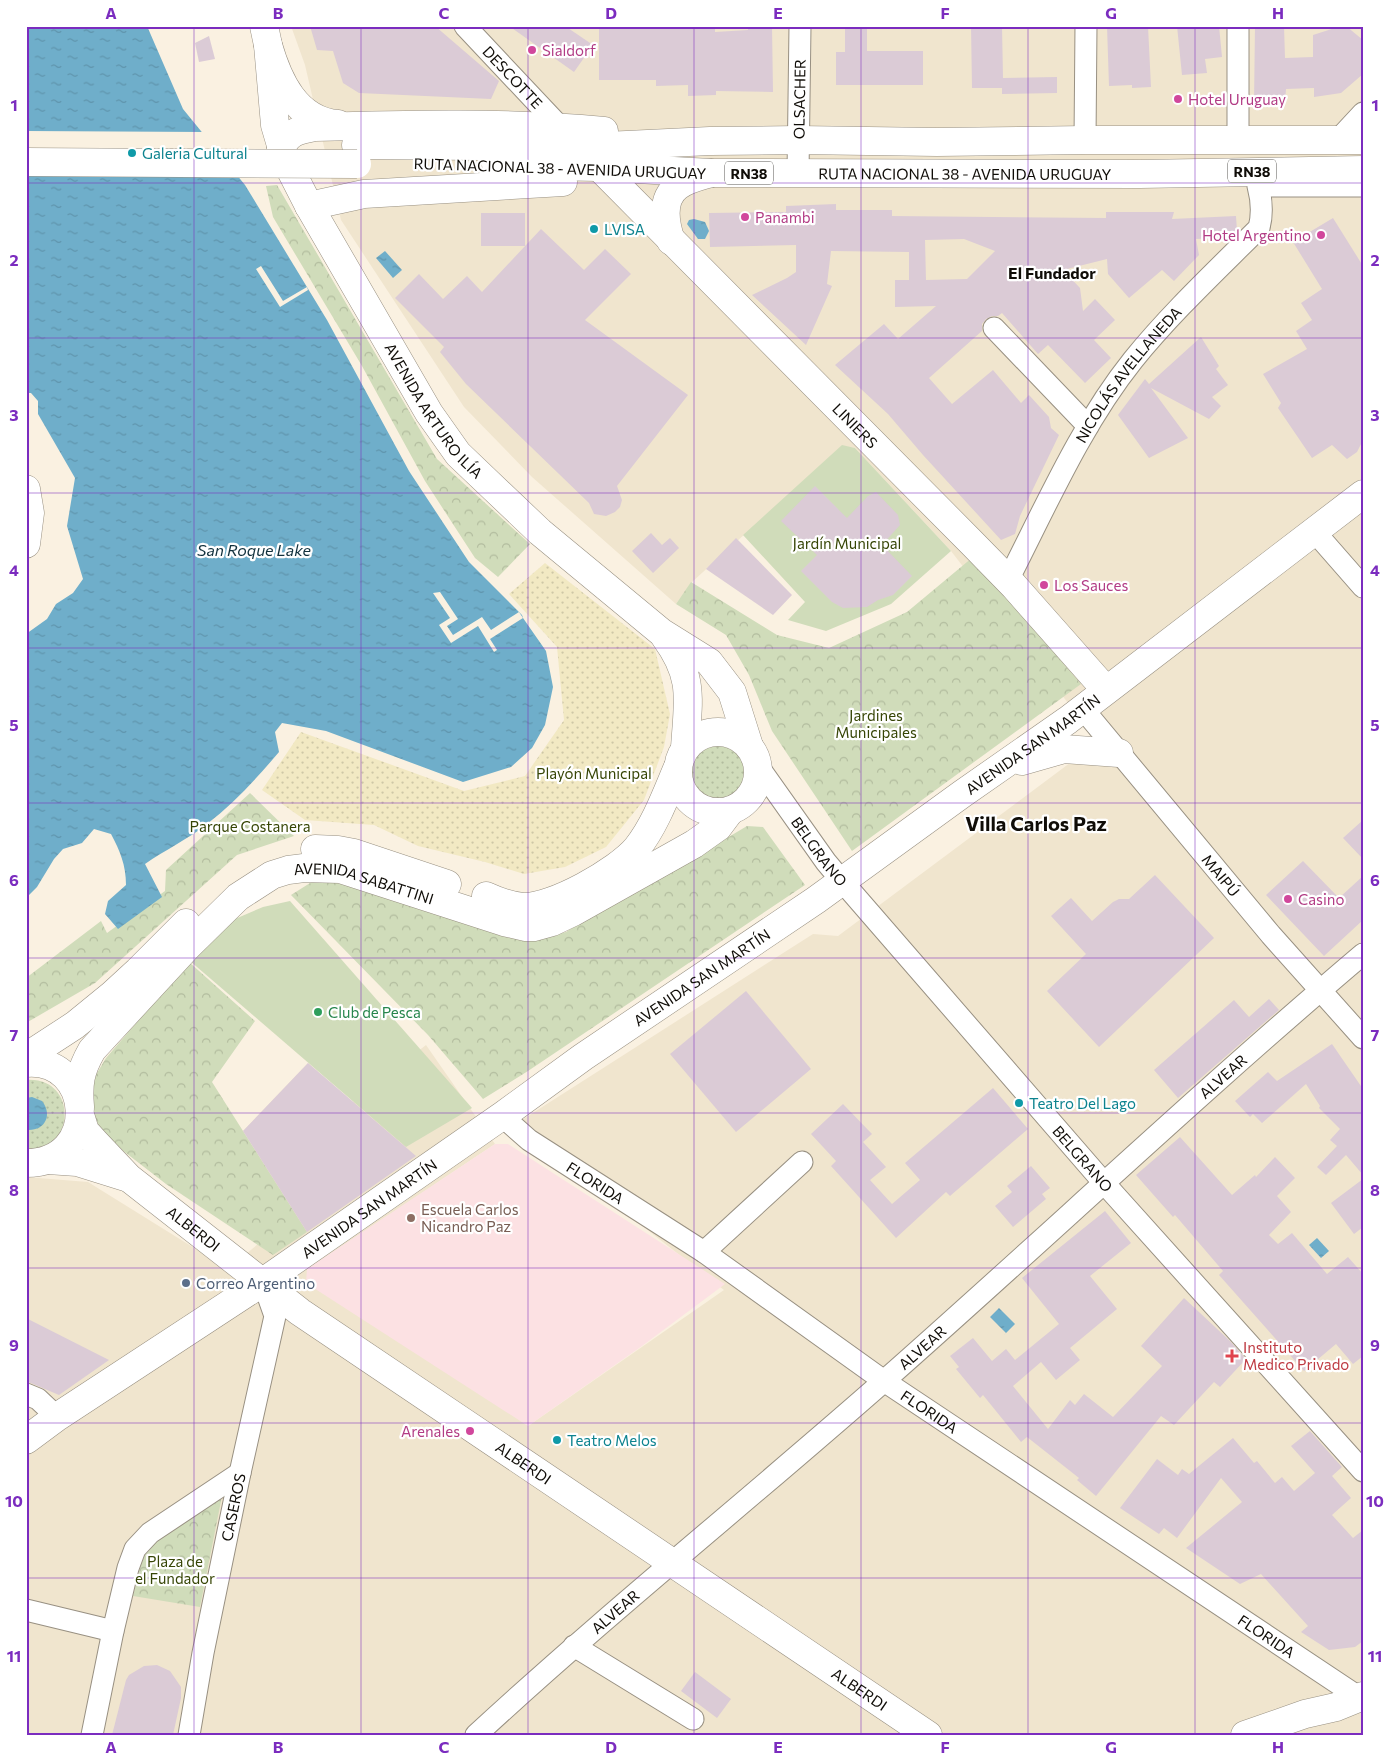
<svg xmlns="http://www.w3.org/2000/svg" width="1389" height="1761" font-family="Commissioner,sans-serif">
<style>
.built{fill:#f0e5ce}
.education{fill:#fce1e3}
.grass{fill:url(#grass-dots)}
.sand{fill:url(#sand-dots)}
.park{fill:url(#park-crowns)}
.garden{fill:#d0dcba}
.water{fill:url(#water-ripples)}
.pier{fill:#faf1e1}
.building{fill:#dbcbd6;fill-rule:evenodd}
.lines{fill:none;stroke-linecap:round;stroke-linejoin:round}
.street-casing{stroke:#989082;stroke-width:23}
.secondary-casing{stroke:#989082;stroke-width:29}
.primary-casing{stroke:#989082;stroke-width:29}
.street{stroke:#fff;stroke-width:21}
.secondary{stroke:#fff;stroke-width:28}
.primary{stroke:#fff;stroke-width:28}
.primary-bridge-casing{stroke:#989082;stroke-width:29;stroke-linecap:butt}
.primary-bridge{stroke:#fff;stroke-width:28}
.grid{fill:none;stroke:#7b2cbf;stroke-width:1;stroke-opacity:0.55}
.hotel-dot{fill:#d1479c;stroke:#fff;stroke-width:2}
.culture-dot{fill:#0f9aa8;stroke:#fff;stroke-width:2}
.leisure-dot{fill:#2e9e5b;stroke:#fff;stroke-width:2}
.education-dot{fill:#8d6e63;stroke:#fff;stroke-width:2}
.service-dot{fill:#5c6f8a;stroke:#fff;stroke-width:2}
.health-dot{fill:#e0444e;stroke:#fff;stroke-width:2}
.labels{text-anchor:middle;dominant-baseline:central;stroke-width:4.5;stroke-linejoin:round;paint-order:stroke}
.shield{fill:#fff;stroke:#585652;stroke-width:1}
.shield-label{font-size:14px;font-weight:bold;fill:#100d08}
.hotel-label{font-size:15px;fill:#b23c85;stroke:#fff;text-anchor:start}
.street-label{font-size:15px;fill:#100d08;stroke:#fff}
.culture-label{font-size:15px;fill:#0d838f;stroke:#fff;text-anchor:start}
.park-label{font-size:15px;fill:#364505;stroke:#fff}
.leisure-label{font-size:15px;fill:#27864d;stroke:#fff;text-anchor:start}
.education-label{font-size:15px;fill:#785e54;stroke:#fff;text-anchor:start}
.service-label{font-size:15px;fill:#4e5e75;stroke:#fff;text-anchor:start}
.health-label{font-size:15px;fill:#be3a42;stroke:#fff;text-anchor:start}
.neighbourhood-label{font-size:16px;font-weight:bold;fill:#100d08;stroke:#fff}
.water-label{font-size:16px;font-style:italic;fill:#12313d;stroke:#fff}
.district-label{font-size:20px;font-weight:bold;fill:#100d08;stroke:#fff}
.neatline{fill:none;stroke:#7b2cbf;stroke-width:2}
.grid-label{font-size:16px;text-anchor:middle;font-weight:bold;fill:#7b2cbf}
</style>
<defs>
<pattern id="grass-dots" width="8" height="8" patternUnits="userSpaceOnUse" patternTransform="scale(1.25)"><rect width="8" height="8" fill="#d0dcba"/><path d="M2 2h.1M6 6h.1" fill="none" stroke="#b2bc9e" stroke-width="1.8" stroke-linecap="round"/></pattern>
<pattern id="sand-dots" width="8" height="8" patternUnits="userSpaceOnUse" patternTransform="scale(1.25)"><rect width="8" height="8" fill="#f2e9c3"/><path d="M2 2h.1M6 6h.1" fill="none" stroke="#cec7a6" stroke-width="1.8" stroke-linecap="round"/></pattern>
<pattern id="park-crowns" width="20" height="18" patternUnits="userSpaceOnUse" patternTransform="scale(1.25)"><rect width="20" height="18" fill="#d0dcba"/><path d="M2 6a3 3 0 1 1 6 0M12 15a3 3 0 1 1 6 0" fill="none" stroke="#b2bc9e"/></pattern>
<pattern id="water-ripples" width="26" height="14" patternUnits="userSpaceOnUse" patternTransform="scale(1.25)"><rect width="26" height="14" fill="#6faeca"/><path d="M2 4q2-2 4 0t4 0M15 11q2-2 4 0t4 0" fill="none" stroke="#5f94ac"/></pattern>
</defs>
<rect width="100%" height="100%" fill="#faf1e1"/>
<polygon class="built" points="291,26 1363,26 1363,1735 26,1735 26,1177 88,1182 228,1269 258,1244 306,1232 243,1131 308,1063 353,1102 426,1045 495,1144 308,1269 528,1426 724,1290 514,1125 813,934 838,936 1098,742 951,551 855,448 842,446 692,582 676,604 532,477 464,407 341,220 305,65"/>
<polygon class="education" points="495,1144 508,1144 725,1284 642,1346 528,1426 306,1283 307,1269"/>
<g class="grass">
<circle cx="718" cy="771" r="29"/>
<path d="M26 1080C79 1076 76 1155 26 1148Z"/>
</g>
<polygon class="sand" points="545,563 655,649 670,714 664,747 644,800 606,847 565,867 524,874 485,862 418,846 374,825 305,820 262,790 301,732 464,791 525,776 564,720 557,647 509,594"/>
<g class="park">
<polygon points="277,185 437,459 530,544 498,577 475,558 425,481 362,366 273,217 266,186"/>
<polygon points="973,557 1081,684 852,851 772,731 749,675 726,635 676,604 691,582 777,635 829,648 907,612"/>
<polygon points="250,793 294,836 237,855 95,983 26,1023 26,978 101,921 107,933 165,891 166,870"/>
<polygon points="747,826 763,827 805,885 528,1071 483,1099 428,1035 291,895 318,878 390,897 531,940 566,932 591,915 675,869"/>
<polygon points="189,962 255,1021 212,1082 307,1232 273,1255 166,1184 104,1136 89,1105 94,1078 106,1058"/>
<path d="M222 1496 200 1607 133 1596C137 1582 139 1564 147 1551 160 1530 201 1509 222 1496Z"/>
</g>
<g class="garden">
<polygon points="842,445 855,448 951,551 891,604 826,631 788,620 805,602 743,535"/>
<polygon points="290,901 472,1108 406,1147 190,961 235,919 263,907"/>
</g>
<g class="water">
<path d="M26 26H147L183 109 245 185 327 320 409 471 469 562 522 615 523 618 546 651 553 687 545 725 532 748 511 767 463 782 326 731 282 723 275 732 279 752C257 778 234 803 207 824 190 838 165 850 145 864L162 897 118 929 105 914 108 901 126 885C126 865 120 851 111 834L94 829 82 843 63 849 54 859 37 887 26 898V634L47 619 56 604 73 593 83 579 67 526 75 478 38 414V401L31 393H26Z"/>
<polygon points="694,219 705,222 709,231 705,239 698,239 687,224 689,220"/>
<polygon points="385,251 402,270 393,278 376,258"/>
<path d="M32 1097 42 1101C53 1115 45 1131 27 1130L26 1098Z"/>
<polygon points="1317,1238 1329,1251 1321,1258 1309,1245"/>
<polygon points="999,1308 1015,1324 1004,1335 1006,1333 990,1317"/>
</g>
<g class="pier">
<polygon points="26,131 205,132 240,175 26,173"/>
<polygon points="261,266 283,301 307,287 308,290 280,307 256,269"/>
<polygon points="440,592 458,619 447,626 453,635 482,617 491,630 519,612 523,618 490,639 497,650 494,652 478,626 451,643 439,625 450,618 433,593"/>
</g>
<g class="building">
<polygon points="310,26 435,26 499,81 491,99 359,93 343,83 333,51 317,50"/>
<polygon points="509,26 565,26 593,45 574,72"/>
<polygon points="599,26 653,26 653,29 687,28 687,26 715,26 715,32 748,30 748,26 772,26 773,92 716,91 716,95 688,96 688,85 656,86 656,80 599,80"/>
<polygon points="845,26 867,26 867,51 923,51 923,85 836,85 836,52 845,52"/>
<polygon points="971,26 1002,26 1003,78 1057,77 1057,93 1002,94 1002,88 972,88"/>
<polygon points="1107,26 1148,26 1151,87 1132,88 1132,85 1109,86"/>
<polygon points="1177,26 1219,26 1222,57 1205,59 1207,73 1182,75"/>
<polygon points="1255,26 1284,26 1285,58 1313,57 1313,35 1341,26 1346,26 1363,40 1363,74 1341,93 1314,97 1314,88 1286,89 1285,102 1254,103"/>
<polygon points="209,36 215,59 199,62 195,43"/>
<path d="M836 204V210H892V216L1106 218V212H1174L1172 219 1236 216 1237 231H1220L1221 238 1196 239 1199 255 1174 281 1162 270 1129 298 1108 274 1107 259 1063 270 1080 288 1083 311 1095 299 1115 320 1094 340 1111 358 1085 383 1048 345 1038 354 1002 313 998 316H992L986 319 982 324V331L929 378 952 404 993 370 1021 403 1029 395 1049 417 1051 428 1059 435 1020 516 1015 534 1001 540 923 455 888 414 835 365 884 324 898 339 936 306 895 307V280H909V252L831 251 827 284 832 286 806 345 752 295 787 278 796 272V245L710 247 709 213 786 212V206ZM964 239 995 251 967 279 926 280 925 240Z"/>
<rect x="481" y="213" width="44" height="33"/>
<polygon points="1333,218 1363,266 1363,440 1357,452 1347,459 1332,445 1312,458 1278,408 1281,403 1263,374 1307,349 1296,331 1312,320 1301,303 1322,289 1293,242"/>
<polygon points="541,229 584,270 605,249 631,274 585,320 688,395 617,486 622,500 620,507 615,512 606,516 594,514 589,503 466,384 440,352 444,347 395,298 419,274 443,299 467,276 482,292"/>
<polygon points="1201,337 1219,366 1216,369 1228,385 1212,397 1221,406 1209,419 1151,388 1188,438 1149,458 1118,415 1145,379 1149,384"/>
<polygon points="815,486 847,518 868,496 876,492 898,515 900,525 882,545 912,576 893,595 878,600 867,607 843,608 832,602 801,571 817,555 781,521"/>
<polygon points="651,533 662,545 670,538 679,548 653,573 632,551"/>
<polygon points="736,538 792,595 773,615 706,569"/>
<polygon points="1363,820 1363,859 1343,838"/>
<polygon points="1303,861 1339,898 1363,876 1363,920 1324,956 1266,895"/>
<polygon points="1155,875 1214,938 1099,1047 1047,991 1086,954 1051,916 1071,898 1092,921 1113,902 1119,899 1129,899"/>
<polygon points="746,991 811,1069 736,1132 670,1054"/>
<polygon points="1269,999 1279,1010 1178,1098 1154,1070 1234,1000 1249,1017"/>
<polygon points="1332,1044 1363,1089 1363,1175 1346,1155 1326,1175 1317,1167 1337,1146 1330,1140 1340,1129 1319,1108 1320,1106 1306,1084 1262,1123 1253,1114 1250,1117 1235,1101 1268,1072 1277,1081"/>
<polygon points="308,1063 416,1156 307,1232 243,1131"/>
<polygon points="993,1088 1028,1129 950,1196 946,1192 896,1238 831,1166 836,1161 811,1134 843,1104 872,1134 863,1142 886,1167 870,1180 892,1204 920,1180 905,1163"/>
<polygon points="1180,1137 1232,1195 1255,1175 1256,1177 1275,1157 1295,1178 1277,1196 1291,1212 1269,1235 1278,1244 1292,1233 1327,1274 1348,1257 1363,1274 1363,1356 1353,1364 1336,1344 1304,1371 1219,1275 1223,1271 1175,1215 1173,1217 1136,1175"/>
<polygon points="1031,1166 1050,1188 1042,1194 1046,1199 1013,1227 995,1206 1012,1192 1007,1186"/>
<polygon points="1363,1179 1363,1227 1354,1234 1331,1203"/>
<polygon points="1105,1211 1131,1243 1090,1276 1117,1309 1070,1348 1080,1360 1056,1380 1041,1362 1013,1386 1048,1429 1070,1400 1075,1405 1084,1394 1113,1417 1162,1366 1141,1346 1184,1298 1230,1341 1246,1359 1220,1387 1214,1382 1174,1425 1161,1416 1096,1496 1077,1480 1079,1478 1027,1437 1021,1442 983,1395 980,1398 956,1369 959,1367 950,1356 973,1338 992,1361 1006,1349 1015,1360 1059,1324 1022,1278"/>
<polygon points="26,1318 109,1360 59,1395 26,1381"/>
<polygon points="1310,1431 1342,1467 1332,1476 1351,1498 1332,1515 1353,1538 1363,1530 1363,1641 1355,1647 1329,1650 1301,1632 1308,1626 1261,1574 1240,1584 1186,1548 1242,1502 1221,1478 1177,1538 1164,1528 1159,1534 1120,1508 1157,1459 1178,1475 1182,1469 1189,1474 1233,1438 1254,1463 1257,1461 1275,1483 1282,1477 1294,1491 1315,1473 1291,1446"/>
<polygon points="157,1665 170,1671 181,1687 181,1698 173,1735 112,1735 126,1680 129,1675 144,1666"/>
<polygon points="695,1672 731,1699 717,1718 681,1691"/>
</g>
<g class="lines">
<g class="street-casing">
<g id="street">
<path id="s1" d="M465 26 560 127"/>
<polyline points="1085,140 1086,26"/>
<polyline points="1238,140 1238,26"/>
<polyline points="1337,141 1363,113"/>
<path id="s2" d="M798 173 800 26"/>
<polyline points="994,328 1088,426"/>
<polyline points="1314,531 1363,587"/>
<path id="s3" d="M1008 580C1046 506 1081 425 1133 360 1171 313 1216 271 1259 228 1263 213 1262 201 1258 186H1363"/>
<path id="s4" d="M1083 709 1271 935 1363 1038"/>
<path id="s5" d="M758 766 826 862 842 881 1104 1183 1363 1471"/>
<path id="s6" d="M502 1116 529 1140 704 1252 884 1381 1363 1700"/>
<polyline points="704,1252 802,1162"/>
<polyline points="26,1394 38,1399 57,1417"/>
<polyline points="26,1610 113,1631"/>
<polyline points="574,1646 693,1719"/>
<polyline points="92,1735 113,1631 128,1568 135,1549 150,1533 240,1473"/>
<path id="s7" d="M189 1735 203 1653 240 1473 275 1316 263 1282"/>
<path id="s8" d="M476 1735C609 1612 749 1500 884 1381 1045 1239 1200 1092 1363 954"/>
</g>
</g>
<g class="secondary-casing">
<g id="secondary">
<path id="s9" d="M264 26 268 45 275 125 285 159 309 206 429 413 458 454 540 532 661 632 709 662 732 692 749 746"/>
<path id="s10" d="M599 167 972 543 1014 586 1106 690"/>
<path d="M671 241C665 223 660 199 678 186 687 179 701 176 711 173"/>
<polyline points="26,489 30,513 26,544"/>
<path d="M665 637C695 678 688 700 685 748"/>
<circle cx="718" cy="772" r="40"/>
<polyline points="1022,761 1064,749 1119,753"/>
<polyline points="315,849 338,850 354,853 447,884"/>
<path d="M486 896C497 901 510 906 523 907 552 908 618 871 637 848 655 825 666 795 677 769"/>
<polyline points="26,1057 75,1025 113,994 138,971 186,923"/>
<path d="M26 1063C94 1057 101 1163 26 1163"/>
<path id="s11" d="M80 1107C78 1083 80 1071 92 1050L187 947 238 897 272 875 288 870 304 868 340 869 504 922 526 927H534L552 922 573 912 694 844 718 827 730 811"/>
<path id="s12" d="M81 1118 85 1131 94 1141 129 1178 300 1312 928 1735"/>
<polyline points="48,1160 77,1162 125,1177"/>
<path id="s13" d="M26 1440 57 1417 263 1282 502 1116 583 1057 816 900 962 794 1068 720 1363 494"/>
</g>
</g>
<g class="primary-casing">
<g id="primary">
<path d="M268 45C278 80 296 121 338 124"/>
<polyline points="356,145 585,147 710,141 798,140 937,142 1085,140 1363,140"/>
<path d="M281 148C288 132 299 130 315 127 411 124 508 122 604 131"/>
<path id="s14" d="M496 165 599 167 711 173 1140 174 1363 170"/>
<polyline points="309,206 364,194 563,182"/>
<polyline points="1245,1735 1305,1714 1336,1707 1363,1696"/>
</g>
</g>
<use href="#street" class="street"/>
<use href="#secondary" class="secondary"/>
<use href="#primary" class="primary"/>
<g class="primary-bridge-casing">
<polyline id="primary-bridge" points="26,162 357,164"/>
</g>
<use href="#primary-bridge" class="primary-bridge"/>
</g>
<path class="grid" d="M194 26V1735M361 26V1735M528 26V1735M694 26V1735M861 26V1735M1028 26V1735M1195 26V1735M26 183H1363M26 338H1363M26 493H1363M26 648H1363M26 803H1363M26 958H1363M26 1113H1363M26 1268H1363M26 1423H1363M26 1578H1363"/>
<g class="hotel-dot">
<circle cx="532" cy="50" r="5"/>
<circle cx="1178" cy="99" r="5"/>
<circle cx="745" cy="217" r="5"/>
<circle cx="1321" cy="235" r="5"/>
<circle cx="1044" cy="585" r="5"/>
<circle cx="1288" cy="899" r="5"/>
<circle cx="470" cy="1431" r="5"/>
</g>
<g class="culture-dot">
<circle cx="132" cy="153" r="5"/>
<circle cx="594" cy="229" r="5"/>
<circle cx="1019" cy="1103" r="5"/>
<circle cx="557" cy="1440" r="5"/>
</g>
<circle class="leisure-dot" cx="318" cy="1012" r="5"/>
<circle class="education-dot" cx="411" cy="1218" r="5"/>
<circle class="service-dot" cx="186" cy="1283" r="5"/>
<path class="health-dot" d="M1229.5 1348.5h5v5h5v5h-5v5h-5v-5h-5v-5h5z"/>
<g class="labels">
<g class="shield">
<rect x="1228" y="159.5" width="48" height="23" rx="4"/>
<rect x="725" y="161.5" width="48" height="23" rx="4"/>
</g>
<g class="shield-label">
<text x="1252" y="171">RN38</text>
<text x="749" y="173">RN38</text>
</g>
<g class="hotel-label">
<text x="542" y="50">Sialdorf</text>
<text x="1188" y="99">Hotel Uruguay</text>
<text x="755" y="217">Panambi</text>
<text x="1311" y="235" text-anchor="end">Hotel Argentino</text>
<text x="1054" y="585">Los Sauces</text>
<text x="1298" y="899">Casino</text>
<text x="460" y="1431" text-anchor="end">Arenales</text>
</g>
<g class="street-label">
<text stroke="none"><textPath href="#s1" startOffset="70">DESCOTTE</textPath></text>
<text stroke="none"><textPath href="#s2" startOffset="74">OLSACHER</textPath></text>
<text transform="translate(560 168) rotate(2)">RUTA NACIONAL 38 - AVENIDA URUGUAY</text>
<text stroke="none"><textPath href="#s14" startOffset="469">RUTA NACIONAL 38 - AVENIDA URUGUAY</textPath></text>
<text stroke="none"><textPath href="#s3" startOffset="239">NICOLÁS AVELLANEDA</textPath></text>
<text stroke="none"><textPath href="#s9" startOffset="428">AVENIDA ARTURO ILÍA</textPath></text>
<text stroke="none"><textPath href="#s10" startOffset="364">LINIERS</textPath></text>
<text stroke="none"><textPath href="#s13" startOffset="1224">AVENIDA SAN MARTÍN</textPath></text>
<text stroke="none"><textPath href="#s5" startOffset="105">BELGRANO</textPath></text>
<text stroke="none"><textPath href="#s4" startOffset="216">MAIPÚ</textPath></text>
<text stroke="none"><textPath href="#s11" startOffset="406">AVENIDA SABATTINI</textPath></text>
<text stroke="none"><textPath href="#s13" startOffset="819">AVENIDA SAN MARTÍN</textPath></text>
<text stroke="none"><textPath href="#s8" startOffset="996">ALVEAR</textPath></text>
<text stroke="none"><textPath href="#s5" startOffset="510">BELGRANO</textPath></text>
<text stroke="none"><textPath href="#s6" startOffset="115">FLORIDA</textPath></text>
<text stroke="none"><textPath href="#s13" startOffset="414">AVENIDA SAN MARTÍN</textPath></text>
<text stroke="none"><textPath href="#s12" startOffset="160">ALBERDI</textPath></text>
<text stroke="none"><textPath href="#s8" startOffset="591">ALVEAR</textPath></text>
<text stroke="none"><textPath href="#s6" startOffset="520">FLORIDA</textPath></text>
<text stroke="none"><textPath href="#s12" startOffset="565">ALBERDI</textPath></text>
<text stroke="none"><textPath href="#s7" startOffset="232">CASEROS</textPath></text>
<text stroke="none"><textPath href="#s8" startOffset="186">ALVEAR</textPath></text>
<text stroke="none"><textPath href="#s6" startOffset="925">FLORIDA</textPath></text>
<text stroke="none"><textPath href="#s12" startOffset="970">ALBERDI</textPath></text>
</g>
<g class="culture-label">
<text x="142" y="153">Galeria Cultural</text>
<text x="604" y="229">LVISA</text>
<text x="1029" y="1103">Teatro Del Lago</text>
<text x="567" y="1440">Teatro Melos</text>
</g>
<g class="park-label">
<text x="847" y="543">Jardín Municipal</text>
<text x="876" y="715">Jardines<tspan x="876" dy="17">Municipales</tspan></text>
<text x="594" y="773">Playón Municipal</text>
<text x="250" y="826">Parque Costanera</text>
<text x="175" y="1561">Plaza de<tspan x="175" dy="17">el Fundador</tspan></text>
</g>
<g class="leisure-label">
<text x="328" y="1012">Club de Pesca</text>
</g>
<g class="education-label">
<text x="421" y="1209">Escuela Carlos<tspan x="421" dy="17">Nicandro Paz</tspan></text>
</g>
<g class="service-label">
<text x="196" y="1283">Correo Argentino</text>
</g>
<g class="health-label">
<text x="1243" y="1347">Instituto<tspan x="1243" dy="17">Medico Privado</tspan></text>
</g>
<g class="neighbourhood-label">
<text x="1052" y="272">El Fundador</text>
</g>
<g class="water-label">
<text x="254" y="549">San Roque Lake</text>
</g>
<g class="district-label">
<text x="1036" y="823">Villa Carlos Paz</text>
</g>
</g>
<rect width="1389" height="1761" fill="none" stroke="#ffffff" stroke-width="55"/>
<rect x="28" y="28" width="1334" height="1706" class="neatline"/>
<g class="grid-label">
<text x="111" y="19">A</text>
<text x="278" y="19">B</text>
<text x="444" y="19">C</text>
<text x="611" y="19">D</text>
<text x="778" y="19">E</text>
<text x="945" y="19">F</text>
<text x="1111" y="19">G</text>
<text x="1278" y="19">H</text>
<text x="14" y="111">1</text>
<text x="1375" y="111">1</text>
<text x="14" y="266">2</text>
<text x="1375" y="266">2</text>
<text x="14" y="421">3</text>
<text x="1375" y="421">3</text>
<text x="14" y="576">4</text>
<text x="1375" y="576">4</text>
<text x="14" y="731">5</text>
<text x="1375" y="731">5</text>
<text x="14" y="886">6</text>
<text x="1375" y="886">6</text>
<text x="14" y="1041">7</text>
<text x="1375" y="1041">7</text>
<text x="14" y="1196">8</text>
<text x="1375" y="1196">8</text>
<text x="14" y="1351">9</text>
<text x="1375" y="1351">9</text>
<text x="14" y="1507">10</text>
<text x="1375" y="1507">10</text>
<text x="14" y="1662">11</text>
<text x="1375" y="1662">11</text>
<text x="111" y="1753">A</text>
<text x="278" y="1753">B</text>
<text x="444" y="1753">C</text>
<text x="611" y="1753">D</text>
<text x="778" y="1753">E</text>
<text x="945" y="1753">F</text>
<text x="1111" y="1753">G</text>
<text x="1278" y="1753">H</text>
</g>
</svg>
